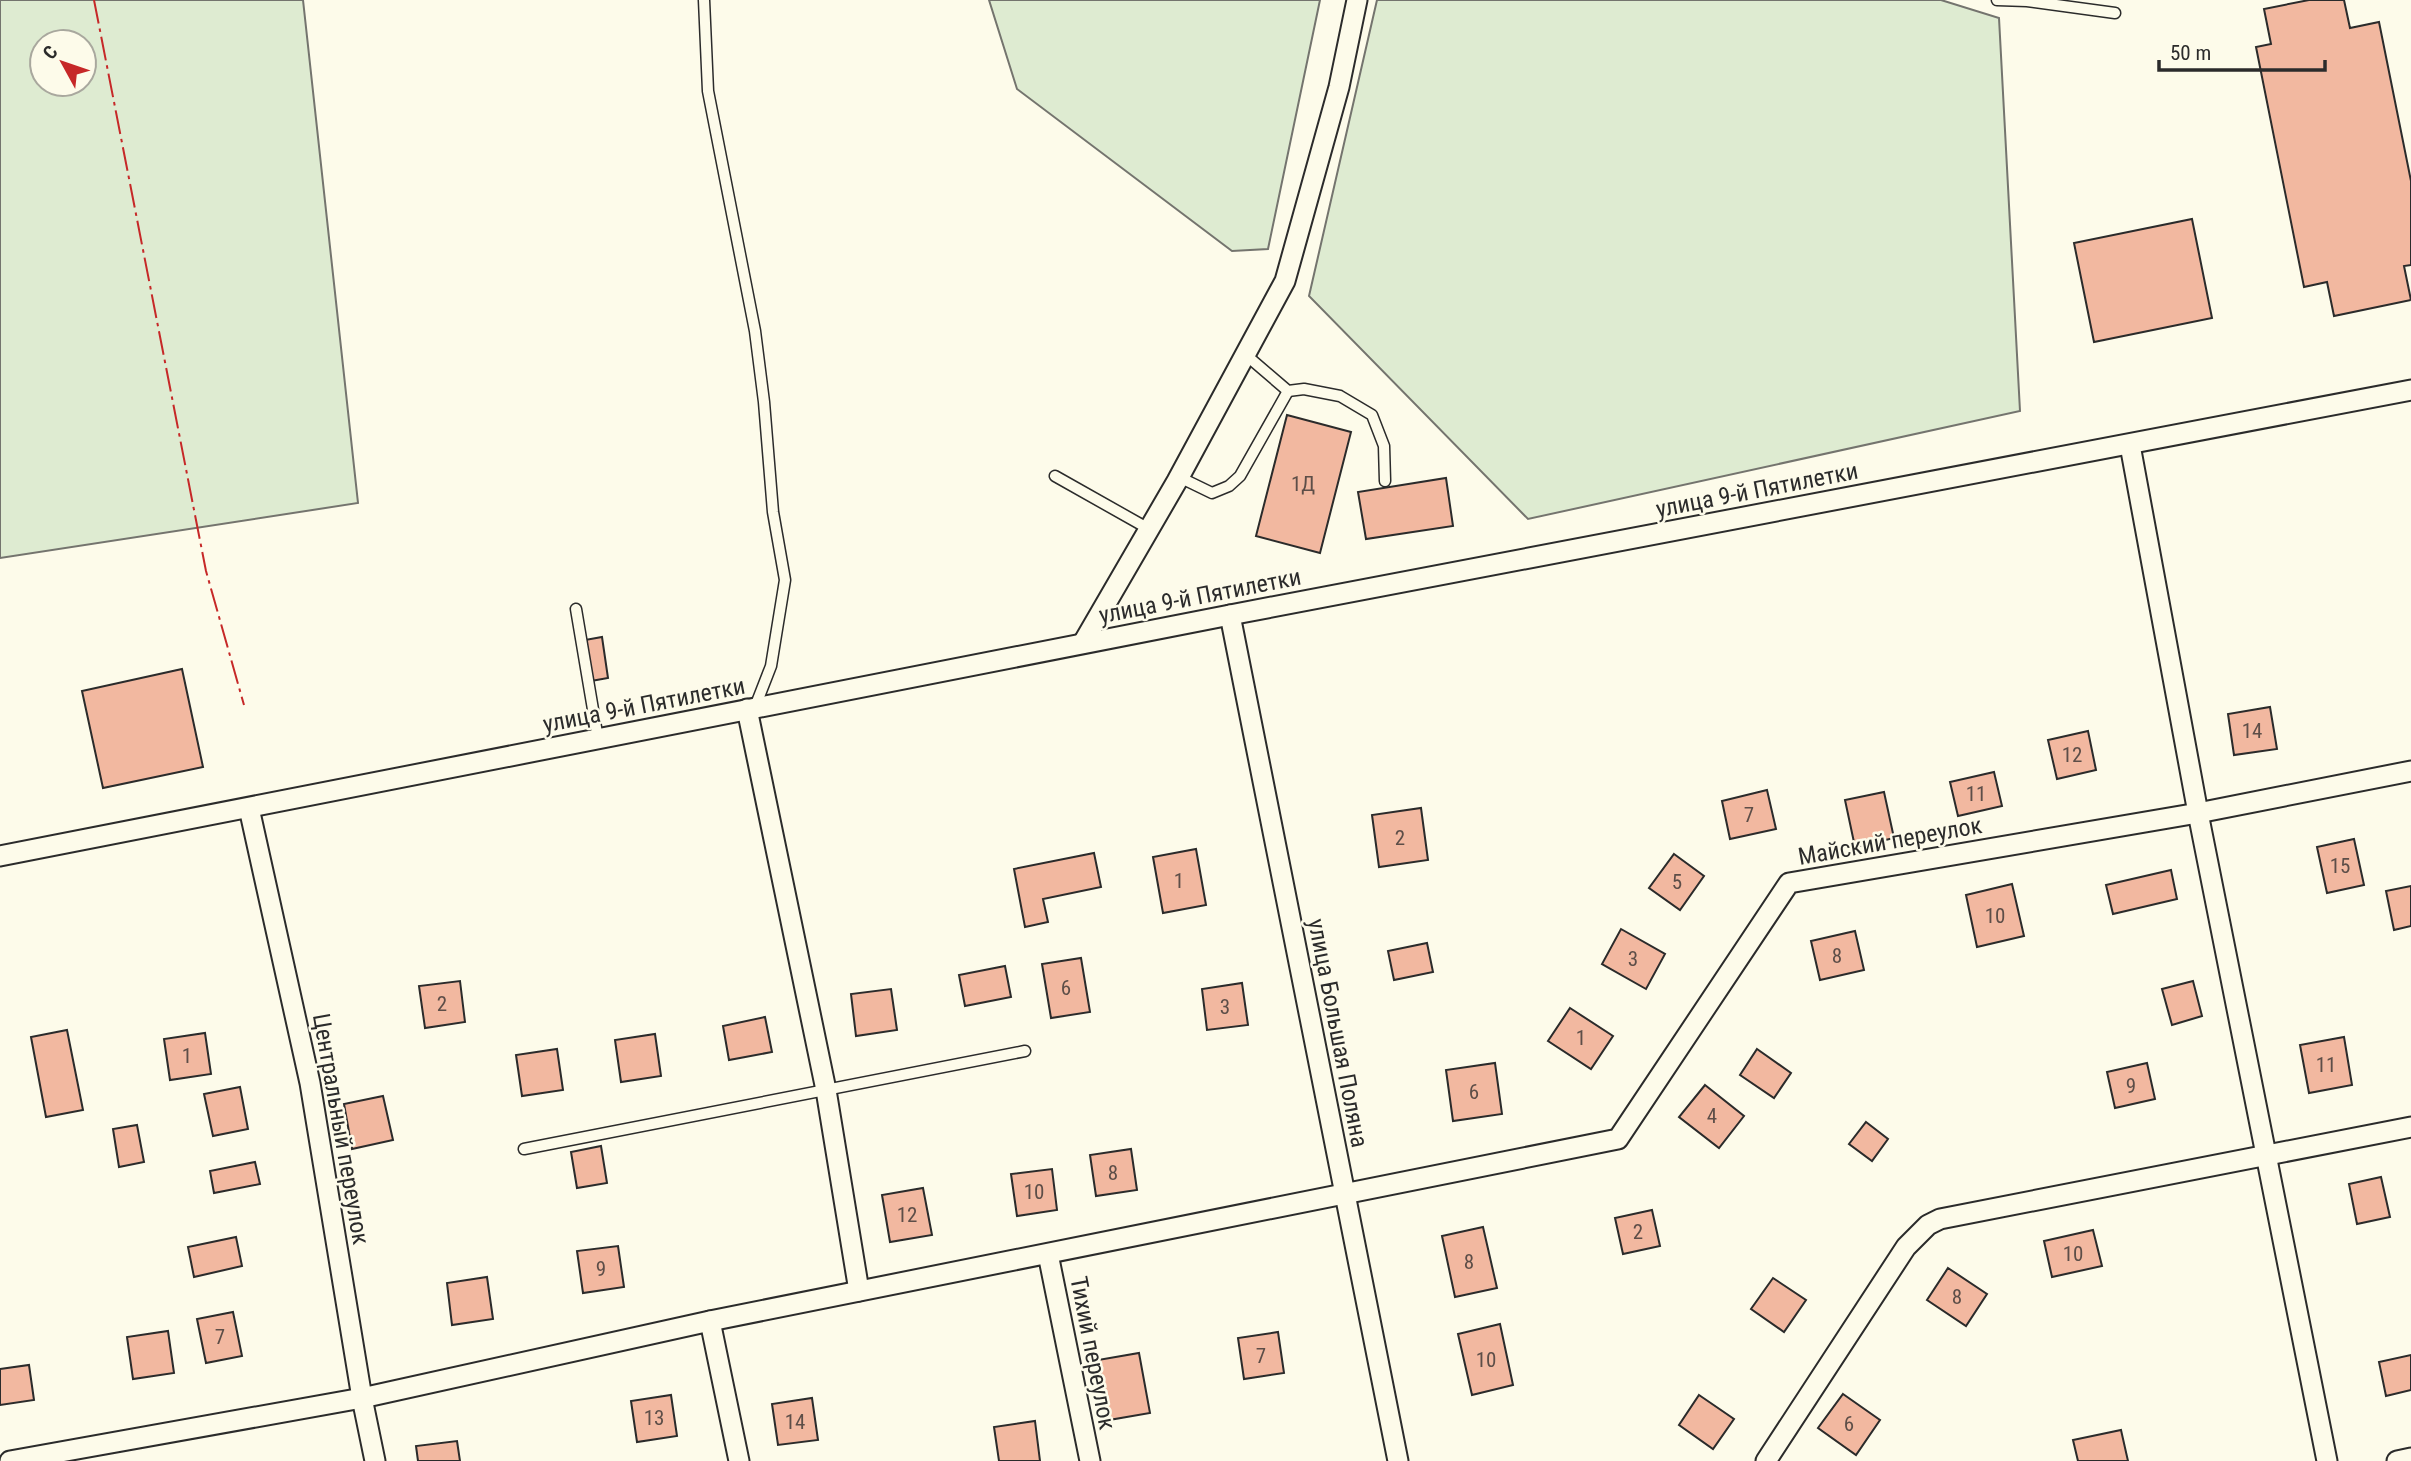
<svg xmlns="http://www.w3.org/2000/svg" width="2411" height="1461" font-family="'Roboto Condensed',sans-serif">
<style>
.green{fill:#deebd1;stroke:#74746e;stroke-width:2;fill-rule:evenodd}
.building{fill:#f2b8a0;stroke:#2b2b2b;stroke-width:2}
.lines{fill:none;stroke-linecap:round;stroke-linejoin:round}
.service-casing{stroke:#2b2b2b;stroke-width:13}
.minor-casing{stroke:#2b2b2b;stroke-width:23}
.service{stroke:#fdfbea;stroke-width:10}
.minor{stroke:#fdfbea;stroke-width:19}
.power{stroke:#c62828;stroke-width:2;stroke-dasharray:24 5 3.5 5;stroke-linecap:butt}
.labels{text-anchor:middle;dominant-baseline:central;stroke-width:5;stroke-linejoin:round;paint-order:stroke}
.number-label{font-size:21px;fill:#5d4e48}
.street-label{font-size:24px;fill:#2b2b2b;stroke:#fdfbea}
</style>
<rect width="100%" height="100%" fill="#fdfbea"/>
<g class="green">
<path d="M0 0H303L358 503 0 558ZM42 42H84V84H42Z"/>
<polygon points="989,0 1320,0 1268,249 1232,251 1017,89"/>
<polygon points="1377,0 1941,0 1999,18 2020,411 1528,519 1309,296"/>
</g>
<g class="building">
<polygon points="2309,0 2344,0 2350,28 2379,22 2411,181 2411,265 2404,266 2411,300 2334,316 2327,282 2304,287 2256,47 2271,44 2264,9"/>
<polygon points="2192,219 2212,318 2094,342 2074,243"/>
<polygon points="1287,415 1351,432 1320,553 1256,536"/>
<polygon points="1446,478 1453,526 1366,539 1358,492"/>
<polygon points="602,637 608,678 591,681 585,640"/>
<polygon points="182,669 203,767 103,788 82,691"/>
<polygon points="2270,707 2277,749 2234,755 2228,714"/>
<polygon points="2088,731 2096,770 2057,779 2048,740"/>
<polygon points="1994,772 2002,806 1958,816 1950,782"/>
<polygon points="1767,790 1776,829 1730,839 1722,801"/>
<polygon points="1884,792 1894,838 1855,847 1845,800"/>
<polygon points="1421,808 1428,860 1379,867 1372,815"/>
<polygon points="2354,839 2364,885 2327,893 2317,847"/>
<polygon points="1196,849 1206,905 1163,913 1153,857"/>
<polygon points="1094,853 1101,887 1043,899 1048,922 1025,927 1014,869"/>
<polygon points="1674,854 1704,876 1680,910 1649,888"/>
<polygon points="2171,870 2177,899 2113,914 2106,885"/>
<polygon points="2012,884 2024,936 1977,947 1966,895"/>
<polygon points="2411,886 2411,926 2394,930 2386,891"/>
<polygon points="1621,929 1665,954 1646,989 1602,964"/>
<polygon points="1855,931 1864,970 1820,980 1811,941"/>
<polygon points="1427,943 1433,972 1394,980 1388,951"/>
<polygon points="1081,958 1090,1012 1051,1018 1042,964"/>
<polygon points="1005,966 1011,997 965,1006 959,975"/>
<polygon points="460,981 465,1022 425,1028 419,986"/>
<polygon points="2193,981 2202,1016 2172,1025 2162,989"/>
<polygon points="1242,983 1248,1025 1207,1030 1202,989"/>
<polygon points="891,989 897,1030 856,1036 851,994"/>
<polygon points="1570,1008 1613,1036 1591,1069 1548,1041"/>
<polygon points="765,1017 772,1052 729,1060 723,1026"/>
<polygon points="67,1030 83,1110 46,1117 31,1037"/>
<polygon points="205,1033 211,1074 170,1080 164,1039"/>
<polygon points="655,1034 661,1076 621,1082 615,1040"/>
<polygon points="2344,1037 2352,1085 2309,1093 2300,1045"/>
<polygon points="557,1049 563,1090 522,1096 516,1055"/>
<polygon points="1757,1049 1791,1073 1774,1098 1740,1075"/>
<polygon points="1495,1063 1502,1114 1453,1121 1446,1070"/>
<polygon points="2147,1063 2155,1099 2115,1108 2107,1072"/>
<polygon points="1705,1085 1744,1116 1719,1148 1679,1117"/>
<polygon points="240,1087 248,1129 213,1136 204,1094"/>
<polygon points="383,1096 393,1140 352,1149 344,1104"/>
<polygon points="1866,1122 1888,1139 1872,1161 1849,1144"/>
<polygon points="137,1125 144,1162 119,1167 113,1129"/>
<polygon points="601,1146 607,1183 577,1188 571,1152"/>
<polygon points="1131,1149 1137,1190 1096,1196 1090,1155"/>
<polygon points="255,1162 260,1184 214,1193 210,1171"/>
<polygon points="1052,1169 1057,1210 1017,1216 1011,1174"/>
<polygon points="2381,1177 2390,1217 2357,1224 2349,1184"/>
<polygon points="923,1188 932,1235 890,1242 882,1195"/>
<polygon points="1652,1210 1660,1246 1623,1254 1615,1218"/>
<polygon points="1483,1227 1497,1288 1455,1297 1442,1236"/>
<polygon points="2093,1230 2102,1266 2052,1277 2044,1241"/>
<polygon points="236,1237 242,1266 194,1277 188,1247"/>
<polygon points="618,1246 624,1287 583,1293 577,1251"/>
<polygon points="1948,1268 1987,1294 1966,1326 1927,1300"/>
<polygon points="487,1277 493,1319 452,1325 447,1283"/>
<polygon points="1773,1278 1806,1300 1784,1332 1751,1309"/>
<polygon points="233,1312 242,1356 206,1363 197,1319"/>
<polygon points="1500,1324 1513,1385 1472,1395 1458,1334"/>
<polygon points="168,1331 174,1373 133,1379 127,1337"/>
<polygon points="1278,1332 1284,1373 1244,1379 1238,1338"/>
<polygon points="1139,1353 1150,1413 1109,1420 1098,1360"/>
<polygon points="2411,1355 2411,1390 2386,1396 2379,1362"/>
<polygon points="29,1365 34,1400 0,1405 0,1369"/>
<polygon points="1843,1394 1880,1420 1856,1455 1818,1428"/>
<polygon points="671,1395 677,1436 637,1442 631,1401"/>
<polygon points="1699,1395 1734,1419 1713,1449 1679,1425"/>
<polygon points="812,1398 818,1440 778,1445 772,1404"/>
<polygon points="1035,1421 1040,1461 999,1461 994,1427"/>
<polygon points="2121,1430 2128,1461 2078,1461 2073,1440"/>
<polygon points="457,1441 460,1461 418,1461 416,1446"/>
</g>
<g class="lines">
<g class="service-casing">
<g id="service">
<polyline points="704,0 708,91 755,331 764,402 773,512 785,580 771,666 755,707"/>
<polyline points="1997,0 2027,1 2115,13"/>
<polyline points="1246,355 1288,391 1304,389 1340,396 1372,415 1384,446 1385,481"/>
<polyline points="1055,476 1149,529"/>
<polyline points="1179,477 1212,493 1229,486 1240,476 1288,391"/>
<polyline points="576,609 598,739"/>
<polyline points="524,1149 1025,1051"/>
</g>
</g>
<g class="minor-casing">
<g id="minor">
<polyline points="2130,445 2198,813 2327,1461"/>
<polyline points="1230,615 1398,1461"/>
<polyline points="1083,643 1177,481 1285,281 1339,87 1357,0"/>
<polyline points="747,709 826,1090 859,1291"/>
<polyline points="249,808 310,1083 362,1398 375,1461"/>
<polyline points="0,856 1230,615 2411,390"/>
<polyline points="1048,1254 1090,1461"/>
<polyline points="710,1321 739,1461"/>
<polyline points="10,1461 362,1398 710,1321 1618,1139 1789,883 2198,813 2411,771"/>
<polyline points="1766,1461 1906,1247 1928,1225 1940,1219 2411,1127"/>
<polyline points="2397,1461 2411,1458"/>
</g>
</g>
<use href="#service" class="service"/>
<use href="#minor" class="minor"/>
<polyline class="power" points="94,0 206,571 244,705"/>
</g>
<g class="labels">
<g class="number-label">
<text x="1303" y="484">1Д</text>
<text x="2252" y="731">14</text>
<text x="2072" y="755">12</text>
<text x="1976" y="794">11</text>
<text x="1749" y="815">7</text>
<text x="1400" y="838">2</text>
<text x="2340" y="866">15</text>
<text x="1179" y="881">1</text>
<text x="1677" y="882">5</text>
<text x="1995" y="916">10</text>
<text x="1837" y="956">8</text>
<text x="1633" y="959">3</text>
<text x="1066" y="988">6</text>
<text x="442" y="1004">2</text>
<text x="1225" y="1007">3</text>
<text x="1581" y="1038">1</text>
<text x="187" y="1056">1</text>
<text x="2326" y="1065">11</text>
<text x="2131" y="1086">9</text>
<text x="1474" y="1092">6</text>
<text x="1712" y="1116">4</text>
<text x="1113" y="1173">8</text>
<text x="1034" y="1192">10</text>
<text x="907" y="1215">12</text>
<text x="1638" y="1232">2</text>
<text x="2073" y="1254">10</text>
<text x="1469" y="1262">8</text>
<text x="601" y="1269">9</text>
<text x="1957" y="1297">8</text>
<text x="220" y="1337">7</text>
<text x="1261" y="1356">7</text>
<text x="1486" y="1360">10</text>
<text x="654" y="1418">13</text>
<text x="795" y="1422">14</text>
<text x="1849" y="1424">6</text>
</g>
<g class="street-label">
<text transform="translate(1757 490) rotate(-11)">улица 9-й Пятилетки</text>
<text transform="translate(1200 596) rotate(-11)">улица 9-й Пятилетки</text>
<text transform="translate(644 705) rotate(-11)">улица 9-й Пятилетки</text>
<text transform="translate(1890 841) rotate(-10)">Майский переулок</text>
<text transform="translate(1338 1033) rotate(79)">улица Большая Поляна</text>
<text transform="translate(341 1129) rotate(80)">Центральный переулок</text>
<text transform="translate(1093 1353) rotate(79)">Тихий переулок</text>
</g>
</g>
<g transform="translate(63 63) rotate(310)"><circle r="33" fill="#fdfbea" stroke="#a9a89e" stroke-width="2"/>
<path d="M0-5L12 26L0 18L-12 26Z" fill="#c62828"/>
<text y="-10" font-size="19" font-weight="bold" text-anchor="middle" fill="#2b2b2b">С</text>
</g>
<path d="M2159 60v10h166v-10" fill="none" stroke="#2b2b2b" stroke-width="3.5"/>
<text x="2170" y="60" font-size="21" fill="#2b2b2b" stroke="#fdfbea" stroke-width="5" paint-order="stroke">50 m</text>
</svg>
